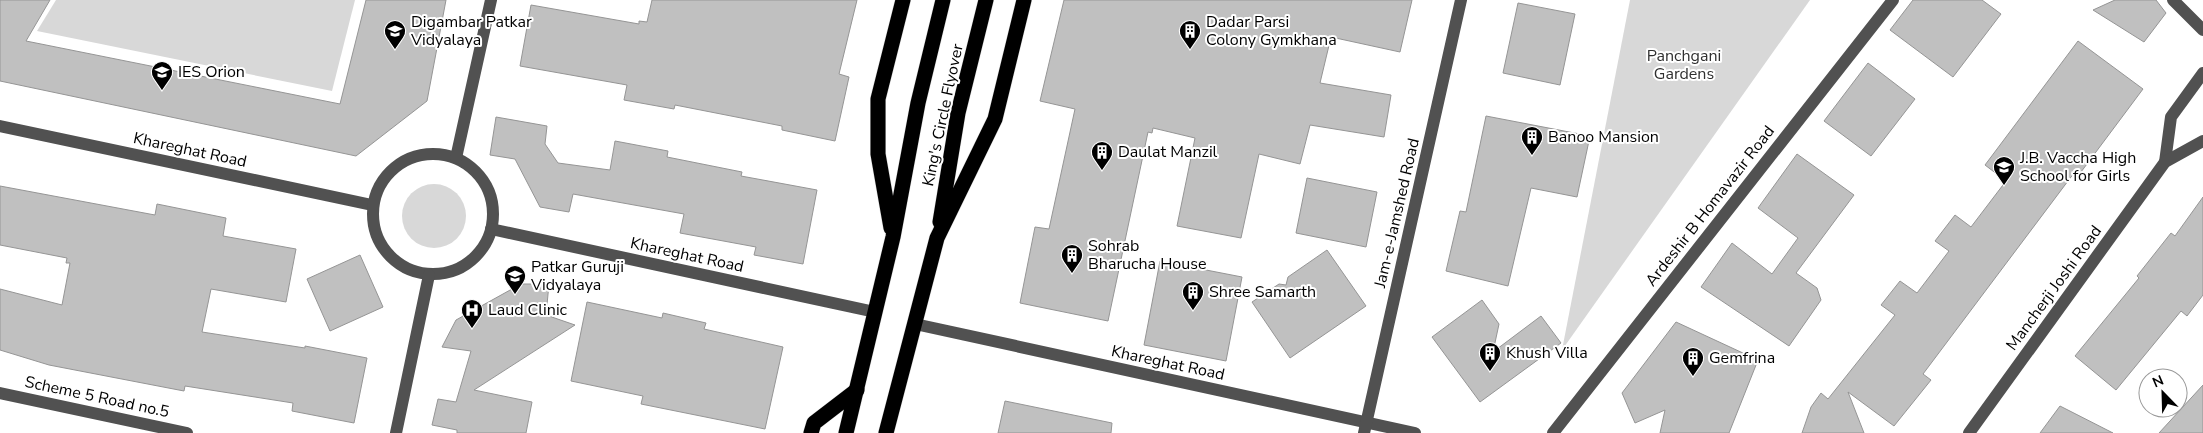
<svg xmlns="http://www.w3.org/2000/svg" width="2203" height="433" font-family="'Nunito Sans',sans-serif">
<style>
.green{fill:#d8d8d8}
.building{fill:#c0c0c0;stroke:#959595}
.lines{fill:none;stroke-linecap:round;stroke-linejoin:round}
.highway-casing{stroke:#dbdbdb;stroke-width:16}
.minor{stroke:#515151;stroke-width:12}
.highway{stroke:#000;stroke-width:15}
.labels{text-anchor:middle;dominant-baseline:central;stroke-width:4;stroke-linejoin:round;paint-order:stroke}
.poi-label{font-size:16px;fill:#000;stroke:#fff;text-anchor:start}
.park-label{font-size:16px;fill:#2f2f2f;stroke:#fff}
.street-label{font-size:16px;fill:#000;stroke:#fff}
</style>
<rect width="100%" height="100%" fill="#fff"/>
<g class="green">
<polygon points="56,0 355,0 332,91 37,31"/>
<polygon points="1630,0 1810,0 1562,350"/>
<circle cx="434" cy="216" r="32"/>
</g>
<g class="building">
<polygon points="0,0 50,0 26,41 340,104 366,0 446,0 427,101 356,156 0,81"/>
<polygon points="652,0 857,0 839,74 849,77 835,141 782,130 782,126 675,105 674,109 624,100 627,85 520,66 531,5 639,24 639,21 647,22"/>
<polygon points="1064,0 1412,0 1400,52 1331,37 1320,83 1391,95 1384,137 1310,125 1300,164 1259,154 1241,238 1177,226 1195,138 1153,128 1152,133 1148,132 1108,321 1020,303 1035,227 1049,229 1075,109 1040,101"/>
<polygon points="1913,0 1982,0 2001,14 1953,77 1890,30"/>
<polygon points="2115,0 2156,0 2166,13 2144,42 2093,10"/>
<polygon points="1518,3 1575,14 1560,85 1503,73"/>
<polygon points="2078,41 2143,89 2078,176 2074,173 1923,374 1931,380 1894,426 1848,392 1864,433 1802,433 1811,407 1821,393 1828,399 1895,315 1881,305 1900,281 1917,293 1949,251 1935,241 1955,215 1971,227 2006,181 1985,165"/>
<polygon points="1868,63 1915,99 1871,156 1824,121"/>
<polygon points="1486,116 1590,136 1577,197 1531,188 1508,286 1446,271 1460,211 1466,212"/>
<polygon points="496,117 547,126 545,144 558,163 610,170 615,141 668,151 667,157 742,172 741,176 817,190 803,264 754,255 756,247 680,233 684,214 573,194 569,212 540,207 515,159 490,155"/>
<polygon points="1797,154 1854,195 1796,273 1817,288 1821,300 1789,346 1701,287 1732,243 1772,274 1798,238 1758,208"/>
<polygon points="1307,178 1377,192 1366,247 1296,233"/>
<polygon points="0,186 155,215 157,204 226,218 223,236 296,249 286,302 211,289 202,332 305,348 305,346 367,358 354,423 292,411 293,403 185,386 184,391 49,365 0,350 0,289 62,305 70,263 66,263 67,258 0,245"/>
<polygon points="2203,197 2203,295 2187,316 2181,311 2116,390 2075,356 2139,278 2137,276 2171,233 2175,236"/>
<polygon points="1327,250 1366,306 1290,358 1252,302 1279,284 1286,285 1288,277"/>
<polygon points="360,255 383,307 330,331 307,279"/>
<polygon points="1160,261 1242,277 1226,361 1144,345"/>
<polygon points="521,284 549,284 546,315 575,325 474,390 532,402 526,433 457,433 457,430 432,425 438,399 456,402 471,351 442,347 456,320"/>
<polygon points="1482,300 1499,324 1493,352 1541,316 1561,343 1480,402 1432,337"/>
<polygon points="587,302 662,318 663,313 706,323 704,329 783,347 765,429 641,404 643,396 571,381"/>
<polygon points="1676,322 1758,360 1729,433 1660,433 1665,410 1635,423 1622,393"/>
<polygon points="2203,385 2203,433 2159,433"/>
<polygon points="1005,401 1112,423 1111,433 998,433"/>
<polygon points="2060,406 2113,433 2040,433"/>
</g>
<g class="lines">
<g class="highway-casing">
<g id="highway">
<polyline points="940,222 958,113 986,0"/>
<polyline points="891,228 878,154 878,99 903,0"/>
<polyline points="811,433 814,423 857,390"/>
<polyline points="846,433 893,237 918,103 943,0"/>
<polyline points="886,433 937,238 995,119 1024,0"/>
</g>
</g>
<g class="minor">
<polyline points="2173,0 2203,30"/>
<polyline points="0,126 372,205"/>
<circle cx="433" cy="214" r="60"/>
<polyline points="456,158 491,0"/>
<polyline points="2165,162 2171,117 2203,73"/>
<polyline points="491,229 875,312"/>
<polyline points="915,324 1415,433"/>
<polyline points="0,393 187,433"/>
<polyline points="396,433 429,275"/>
<polyline points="1364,433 1461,0"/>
<polyline points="1553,433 1893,0"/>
<polyline points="1969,433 2165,162 2203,141"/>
</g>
<use href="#highway" class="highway"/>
</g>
<defs>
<g id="school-pin" transform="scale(1.125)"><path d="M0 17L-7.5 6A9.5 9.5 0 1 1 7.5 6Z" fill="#000" stroke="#fff"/><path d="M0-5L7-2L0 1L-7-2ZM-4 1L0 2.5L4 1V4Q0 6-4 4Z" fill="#fff"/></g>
<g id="building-pin" transform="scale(1.125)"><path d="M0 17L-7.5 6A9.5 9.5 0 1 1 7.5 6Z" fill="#000" stroke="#fff"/><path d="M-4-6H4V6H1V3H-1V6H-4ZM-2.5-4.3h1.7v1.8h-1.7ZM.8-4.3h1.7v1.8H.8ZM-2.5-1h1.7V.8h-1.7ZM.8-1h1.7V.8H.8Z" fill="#fff"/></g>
<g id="hospital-pin" transform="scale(1.125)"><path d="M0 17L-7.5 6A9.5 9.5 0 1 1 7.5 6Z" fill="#000" stroke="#fff"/><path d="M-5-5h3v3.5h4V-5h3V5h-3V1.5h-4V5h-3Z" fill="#fff"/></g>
</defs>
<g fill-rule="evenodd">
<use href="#school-pin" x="395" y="31"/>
<use href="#building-pin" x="1190" y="31"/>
<use href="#school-pin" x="162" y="72"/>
<use href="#building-pin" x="1532" y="137"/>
<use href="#building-pin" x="1102" y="152"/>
<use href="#school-pin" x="2004" y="167"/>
<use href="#building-pin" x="1072" y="255"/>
<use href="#school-pin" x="515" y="276"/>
<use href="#building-pin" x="1193" y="292"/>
<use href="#hospital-pin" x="472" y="310"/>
<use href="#building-pin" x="1490" y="353"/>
<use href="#building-pin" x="1693" y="358"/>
</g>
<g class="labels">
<g class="poi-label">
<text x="411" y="22">Digambar Patkar<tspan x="411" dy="18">Vidyalaya</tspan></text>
<text x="1206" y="22">Dadar Parsi<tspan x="1206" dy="18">Colony Gymkhana</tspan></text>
<text x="178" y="72">IES Orion</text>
<text x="1548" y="137">Banoo Mansion</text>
<text x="1118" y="152">Daulat Manzil</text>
<text x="2020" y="158">J.B. Vaccha High<tspan x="2020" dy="18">School for Girls</tspan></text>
<text x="1088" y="246">Sohrab<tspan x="1088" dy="18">Bharucha House</tspan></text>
<text x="531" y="267">Patkar Guruji<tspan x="531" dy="18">Vidyalaya</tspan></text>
<text x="1209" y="292">Shree Samarth</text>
<text x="488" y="310">Laud Clinic</text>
<text x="1506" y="353">Khush Villa</text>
<text x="1709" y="358">Gemfrina</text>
</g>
<g class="park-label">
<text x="1684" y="56">Panchgani<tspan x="1684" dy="18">Gardens</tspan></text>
</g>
<g class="street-label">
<text transform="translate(943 115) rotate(-78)">King's Circle Flyover</text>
<text transform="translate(190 150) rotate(12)">Khareghat Road</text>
<text transform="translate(1710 206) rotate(-52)">Ardeshir B Homavazir Road</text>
<text transform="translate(1397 213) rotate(-77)">Jam-e-Jamshed Road</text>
<text transform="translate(687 255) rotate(12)">Khareghat Road</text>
<text transform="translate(2054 288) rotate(-54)">Mancherji Joshi Road</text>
<text transform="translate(1168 363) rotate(12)">Khareghat Road</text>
<text transform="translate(97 397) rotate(12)">Scheme 5 Road no.5</text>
</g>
</g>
<g transform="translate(2163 393) rotate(337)"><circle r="24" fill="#ffffff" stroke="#999999"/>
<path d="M0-4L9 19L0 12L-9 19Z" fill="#000000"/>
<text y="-8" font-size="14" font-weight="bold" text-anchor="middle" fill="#000000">N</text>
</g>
</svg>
